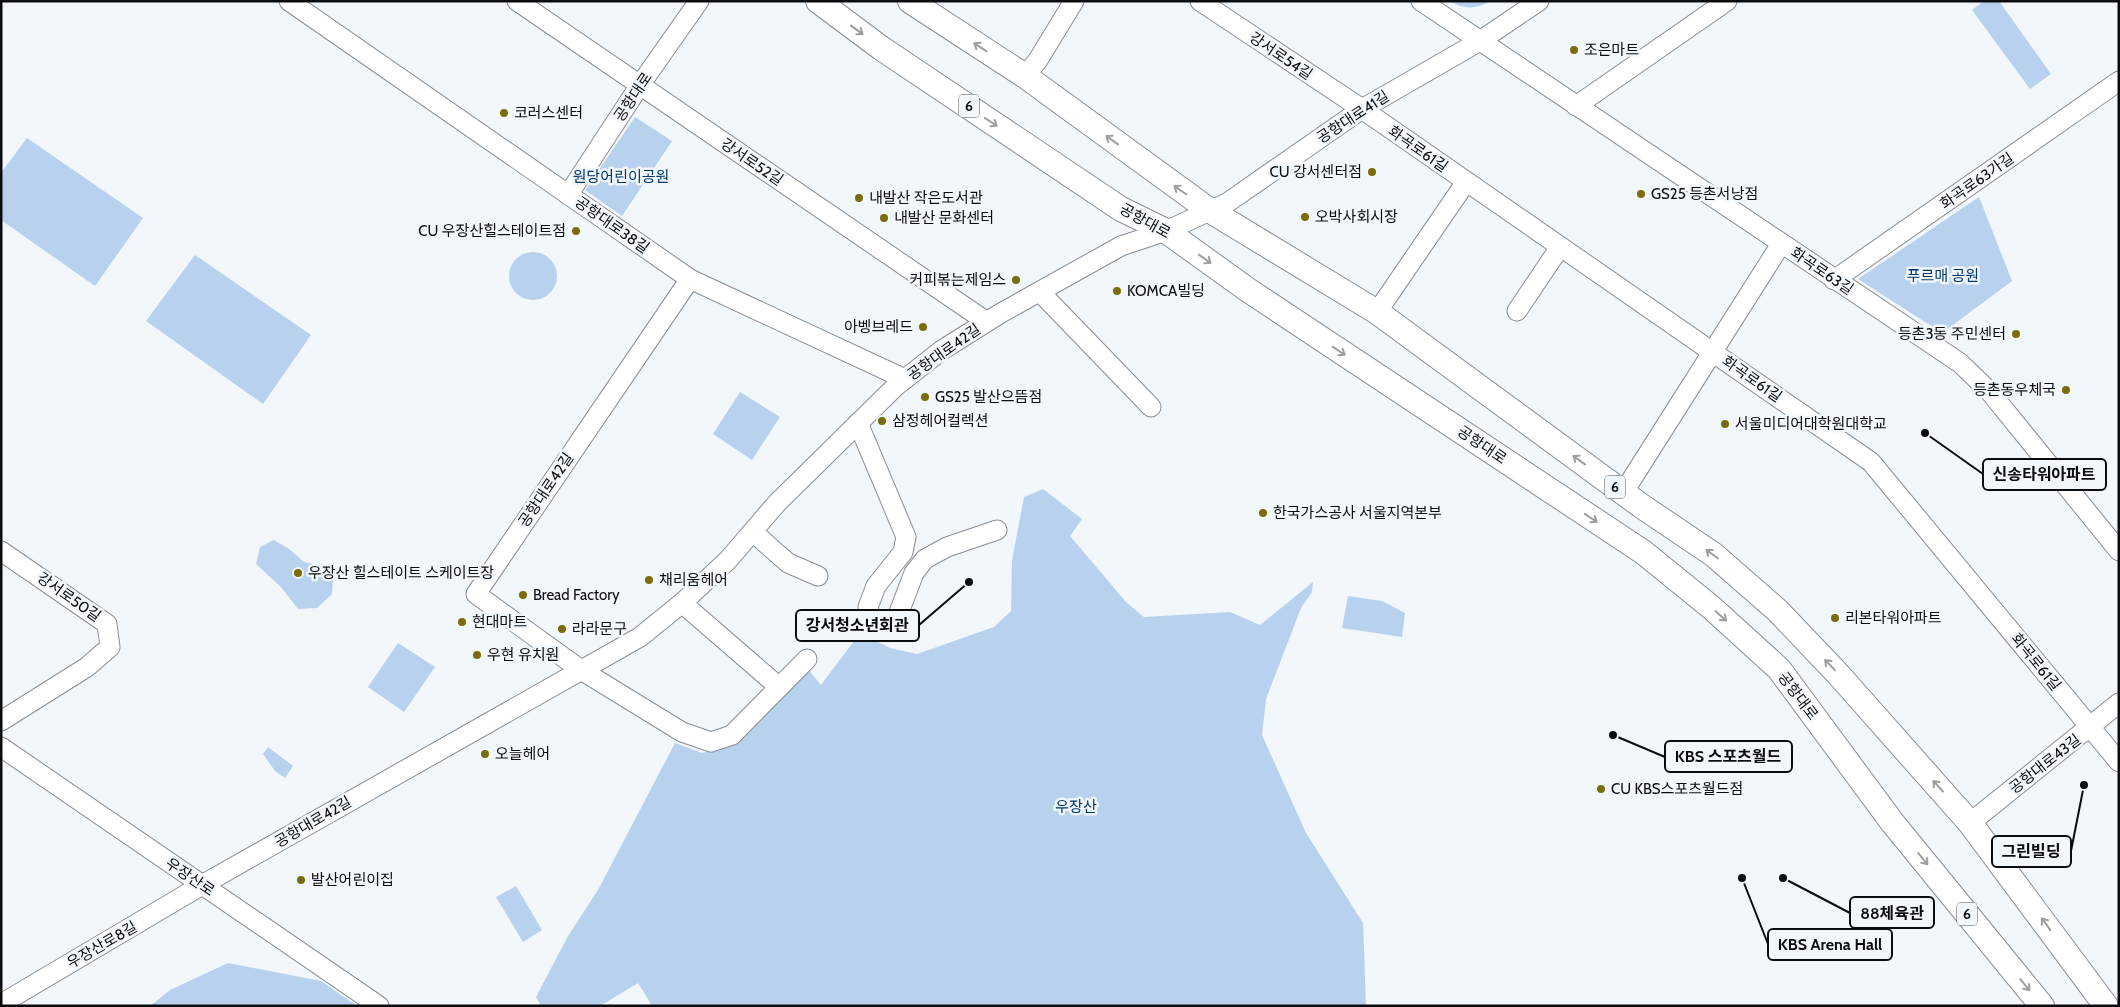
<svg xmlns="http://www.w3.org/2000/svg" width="2120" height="1007" font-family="Cabin,'Noto Sans KR',sans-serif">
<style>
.green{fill:#b7d1ee}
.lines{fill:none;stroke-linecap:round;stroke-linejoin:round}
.minor-casing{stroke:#898d92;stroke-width:21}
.major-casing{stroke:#898d92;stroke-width:26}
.minor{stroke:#fff;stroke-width:19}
.major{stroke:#fff;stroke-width:24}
.oneway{stroke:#9d9e9f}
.poi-dot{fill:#796d0a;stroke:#f2f7fc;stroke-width:2}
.labels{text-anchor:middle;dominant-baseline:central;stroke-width:5;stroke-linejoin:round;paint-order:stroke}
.shield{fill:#f2f7fc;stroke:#505255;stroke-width:1}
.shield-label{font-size:14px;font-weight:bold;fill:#0b0c0e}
.poi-label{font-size:15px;fill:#0b0c0e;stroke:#f2f7fc;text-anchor:start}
.street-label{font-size:15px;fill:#0b0c0e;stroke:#f2f7fc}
.park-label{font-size:15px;fill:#00386b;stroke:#f2f7fc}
.leader{fill:none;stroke:#0b0c0e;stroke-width:2}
.callout-dot{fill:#0b0c0e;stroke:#f2f7fc;stroke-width:2}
.callout{fill:#f2f7fc;stroke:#0b0c0e;stroke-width:2}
.callout-label{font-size:16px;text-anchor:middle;font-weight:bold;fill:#0b0c0e}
</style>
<rect width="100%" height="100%" fill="#f2f7fc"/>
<g class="green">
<path d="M1450 1H1490C1478 9 1462 10 1450 1Z"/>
<polygon points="1984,1 1999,1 2051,74 2030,89 1972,10"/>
<polygon points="635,117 672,141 622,216 585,190"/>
<polygon points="27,138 143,218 95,286 1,220 1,173"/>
<polygon points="1979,197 2012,281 1942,333 1858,279"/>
<circle cx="533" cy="276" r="24"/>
<polygon points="195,255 311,335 263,404 146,321"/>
<polygon points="740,392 780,417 752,460 713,434"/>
<polygon points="1043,489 1082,519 1070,536 1126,602 1144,617 1230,612 1260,625 1313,582 1312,592 1301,608 1266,699 1262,735 1306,833 1363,923 1366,1006 652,1006 638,983 600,1006 541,1006 536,997 568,936 598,890 675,743 702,753 728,747 777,695 807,668 821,685 860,633 890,648 917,654 994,627 1011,611 1012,560 1024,497"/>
<polygon points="274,540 289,549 304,562 327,567 333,579 332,594 317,608 298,609 281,587 256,564 260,547"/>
<polygon points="1348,596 1382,601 1405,613 1402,637 1342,628"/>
<polygon points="398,643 435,667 404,712 368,687"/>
<polygon points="268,747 293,766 285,778 275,771 263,754"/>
<polygon points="516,886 542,930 523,942 496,897"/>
<polygon points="228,963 321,981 357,1006 150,1006 170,990"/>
</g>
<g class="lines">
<g class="minor-casing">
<g id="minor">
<polyline points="289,1 690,279 905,379"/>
<polyline points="517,1 987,322"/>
<polyline points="1200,1 1362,109 1871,462 2119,762"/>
<polyline points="1421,1 1960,363 1990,392 2119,551"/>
<polyline points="1025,76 1038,60 1074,1"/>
<polyline points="1576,106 1727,1"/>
<polyline points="568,195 640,85 699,1"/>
<polyline points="690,279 476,594 581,670 682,732 711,742 732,735 807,659"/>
<polyline points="1834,280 2119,81"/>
<polyline points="1040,292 1151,407"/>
<polyline points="1517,311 1560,247"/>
<polyline points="1377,312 1466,182"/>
<polyline points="858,423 906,537 903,552 876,586 868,607 872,624 881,627 898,615 914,573 925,559 947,547 997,530"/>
<polyline points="1623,493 1781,244"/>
<polyline points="753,532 788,563 818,576"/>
<polyline points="1,551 107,624 110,647 87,667 1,721"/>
<polyline points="682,603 779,687"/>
<polyline points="1,747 379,1006"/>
<polyline points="1970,823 2119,703"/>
<polyline points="1,1004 202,885 640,637 682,603 728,560 777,503 896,386 942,350 1001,313 1121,246 1166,231 1227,203 1362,109 1480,41 1539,1"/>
</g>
</g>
<g class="major-casing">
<g id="major">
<polyline points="818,1 881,48 1121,209 1166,231 1248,290 1643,552 1712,608 1779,669 1892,822 2042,1006"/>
<polyline points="910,1 1025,76 1209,210 1377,312 1640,505 1714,555 1778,611 1838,674 1970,823 2106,1006"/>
</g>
</g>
<use href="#minor" class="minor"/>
<use href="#major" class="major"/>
</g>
<defs><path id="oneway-shaft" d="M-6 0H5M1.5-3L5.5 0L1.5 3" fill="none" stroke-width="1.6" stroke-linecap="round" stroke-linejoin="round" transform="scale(1.25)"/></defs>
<g class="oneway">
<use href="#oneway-shaft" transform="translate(857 30) rotate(36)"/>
<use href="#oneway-shaft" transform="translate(980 47) rotate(-147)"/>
<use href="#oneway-shaft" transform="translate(991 122) rotate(34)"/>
<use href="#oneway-shaft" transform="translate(1112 140) rotate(-144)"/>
<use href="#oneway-shaft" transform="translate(1180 190) rotate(-145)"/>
<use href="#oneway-shaft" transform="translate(1205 259) rotate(36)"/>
<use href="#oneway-shaft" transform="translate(1339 351) rotate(34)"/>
<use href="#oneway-shaft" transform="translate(1579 460) rotate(-144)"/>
<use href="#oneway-shaft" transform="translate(1591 518) rotate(34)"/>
<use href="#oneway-shaft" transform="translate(1712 554) rotate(-143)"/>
<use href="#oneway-shaft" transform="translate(1721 616) rotate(42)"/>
<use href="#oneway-shaft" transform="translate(1830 665) rotate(-134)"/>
<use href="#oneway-shaft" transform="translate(1938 786) rotate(-132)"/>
<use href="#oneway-shaft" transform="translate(1923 859) rotate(51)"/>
<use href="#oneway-shaft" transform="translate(2046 924) rotate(-126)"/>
<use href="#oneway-shaft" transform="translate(2025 985) rotate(51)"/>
</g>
<g class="poi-dot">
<circle cx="1574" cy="50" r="5"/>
<circle cx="504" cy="113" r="5"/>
<circle cx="1372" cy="172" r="5"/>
<circle cx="1641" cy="194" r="5"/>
<circle cx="859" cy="198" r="5"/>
<circle cx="1305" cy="217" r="5"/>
<circle cx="884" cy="218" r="5"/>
<circle cx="576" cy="231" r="5"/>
<circle cx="1016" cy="280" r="5"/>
<circle cx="1117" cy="291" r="5"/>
<circle cx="923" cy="327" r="5"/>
<circle cx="2016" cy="334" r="5"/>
<circle cx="2066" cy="390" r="5"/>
<circle cx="925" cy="397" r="5"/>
<circle cx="882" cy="421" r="5"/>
<circle cx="1725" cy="424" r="5"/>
<circle cx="1263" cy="513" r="5"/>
<circle cx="298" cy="573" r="5"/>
<circle cx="649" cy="580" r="5"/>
<circle cx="523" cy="595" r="5"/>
<circle cx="1835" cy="618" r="5"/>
<circle cx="462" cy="622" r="5"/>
<circle cx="562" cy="629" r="5"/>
<circle cx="477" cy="655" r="5"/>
<circle cx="485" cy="754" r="5"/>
<circle cx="1601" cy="789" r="5"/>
<circle cx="301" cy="880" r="5"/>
</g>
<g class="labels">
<g class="shield">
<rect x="959" y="94.5" width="20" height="23" rx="4"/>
<rect x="1605" y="475.5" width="20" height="23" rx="4"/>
<rect x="1957" y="902.5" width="20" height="23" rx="4"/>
</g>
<g class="shield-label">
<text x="969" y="106">6</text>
<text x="1615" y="487">6</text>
<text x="1967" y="914">6</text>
</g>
<g class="poi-label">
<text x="1584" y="50">조은마트</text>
<text x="514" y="113">코러스센터</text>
<text x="1362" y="172" text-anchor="end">CU 강서센터점</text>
<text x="1651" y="194">GS25 등촌서낭점</text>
<text x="869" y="198">내발산 작은도서관</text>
<text x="1315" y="217">오박사회시장</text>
<text x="894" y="218">내발산 문화센터</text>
<text x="566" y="231" text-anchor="end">CU 우장산힐스테이트점</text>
<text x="1006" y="280" text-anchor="end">커피볶는제임스</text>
<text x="1127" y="291">KOMCA빌딩</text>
<text x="913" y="327" text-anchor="end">아벵브레드</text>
<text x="2006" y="334" text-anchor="end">등촌3동 주민센터</text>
<text x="2056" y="390" text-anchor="end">등촌동우체국</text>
<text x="935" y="397">GS25 발산으뜸점</text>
<text x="892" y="421">삼정헤어컬렉션</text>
<text x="1735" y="424">서울미디어대학원대학교</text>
<text x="1273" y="513">한국가스공사 서울지역본부</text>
<text x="308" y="573">우장산 힐스테이트 스케이트장</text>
<text x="659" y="580">채리움헤어</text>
<text x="533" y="595">Bread Factory</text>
<text x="1845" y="618">리본타워아파트</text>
<text x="472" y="622">현대마트</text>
<text x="572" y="629">라라문구</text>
<text x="487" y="655">우현 유치원</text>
<text x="495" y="754">오늘헤어</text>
<text x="1611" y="789">CU KBS스포츠월드점</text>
<text x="311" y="880">발산어린이집</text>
</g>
<g class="street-label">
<text transform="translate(1281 56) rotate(34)">강서로54길</text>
<text transform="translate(633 97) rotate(-56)">공항대로</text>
<text transform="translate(1353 117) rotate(-33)">공항대로41길</text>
<text transform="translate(1418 149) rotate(35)">화곡로61길</text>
<text transform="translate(752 162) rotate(34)">강서로52길</text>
<text transform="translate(1977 181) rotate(-35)">화곡로63가길</text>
<text transform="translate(1145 221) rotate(29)">공항대로</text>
<text transform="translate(612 225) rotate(35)">공항대로38길</text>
<text transform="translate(1822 271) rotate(34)">화곡로63길</text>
<text transform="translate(944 352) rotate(-35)">공항대로42길</text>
<text transform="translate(1752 379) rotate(35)">화곡로61길</text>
<text transform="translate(1482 445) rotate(34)">공항대로</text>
<text transform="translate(546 490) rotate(-56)">공항대로42길</text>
<text transform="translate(69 597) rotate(35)">강서로50길</text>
<text transform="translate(2036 662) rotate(51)">화곡로61길</text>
<text transform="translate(1798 696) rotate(53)">공항대로</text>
<text transform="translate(2045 764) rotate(-38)">공항대로43길</text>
<text transform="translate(313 822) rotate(-30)">공항대로42길</text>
<text transform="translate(190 877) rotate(34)">우장산로</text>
<text transform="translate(102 945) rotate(-30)">우장산로8길</text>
</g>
<g class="park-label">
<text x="621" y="177">원당어린이공원</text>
<text x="1943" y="276">푸르매 공원</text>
<text x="1076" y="807">우장산</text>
</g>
</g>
<path class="leader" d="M1925 433L1983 474M969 582L919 625M1613 735L1665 757M2084 785L2071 851M1783 878L1850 913M1742 878L1768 944"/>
<g class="callout-dot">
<circle cx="1925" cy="433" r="5"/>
<circle cx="969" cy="582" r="5"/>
<circle cx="1613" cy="735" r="5"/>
<circle cx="2084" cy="785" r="5"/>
<circle cx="1783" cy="878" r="5"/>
<circle cx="1742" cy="878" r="5"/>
</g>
<g class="callout">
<rect x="1983" y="459" width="123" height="31" rx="5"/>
<rect x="796" y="610" width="123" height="31" rx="5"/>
<rect x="1665" y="741" width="127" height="31" rx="5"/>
<rect x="1992" y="836" width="79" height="31" rx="5"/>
<rect x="1850" y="897" width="84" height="31" rx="5"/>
<rect x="1768" y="929" width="124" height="31" rx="5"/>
</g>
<g class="callout-label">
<text x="2044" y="480">신송타워아파트</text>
<text x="857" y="631">강서청소년회관</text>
<text x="1728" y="762">KBS 스포츠월드</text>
<text x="2031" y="857">그린빌딩</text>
<text x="1892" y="919">88체육관</text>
<text x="1830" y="950">KBS Arena Hall</text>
</g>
<rect width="2120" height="1007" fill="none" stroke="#0b0c0e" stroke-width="5"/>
</svg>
